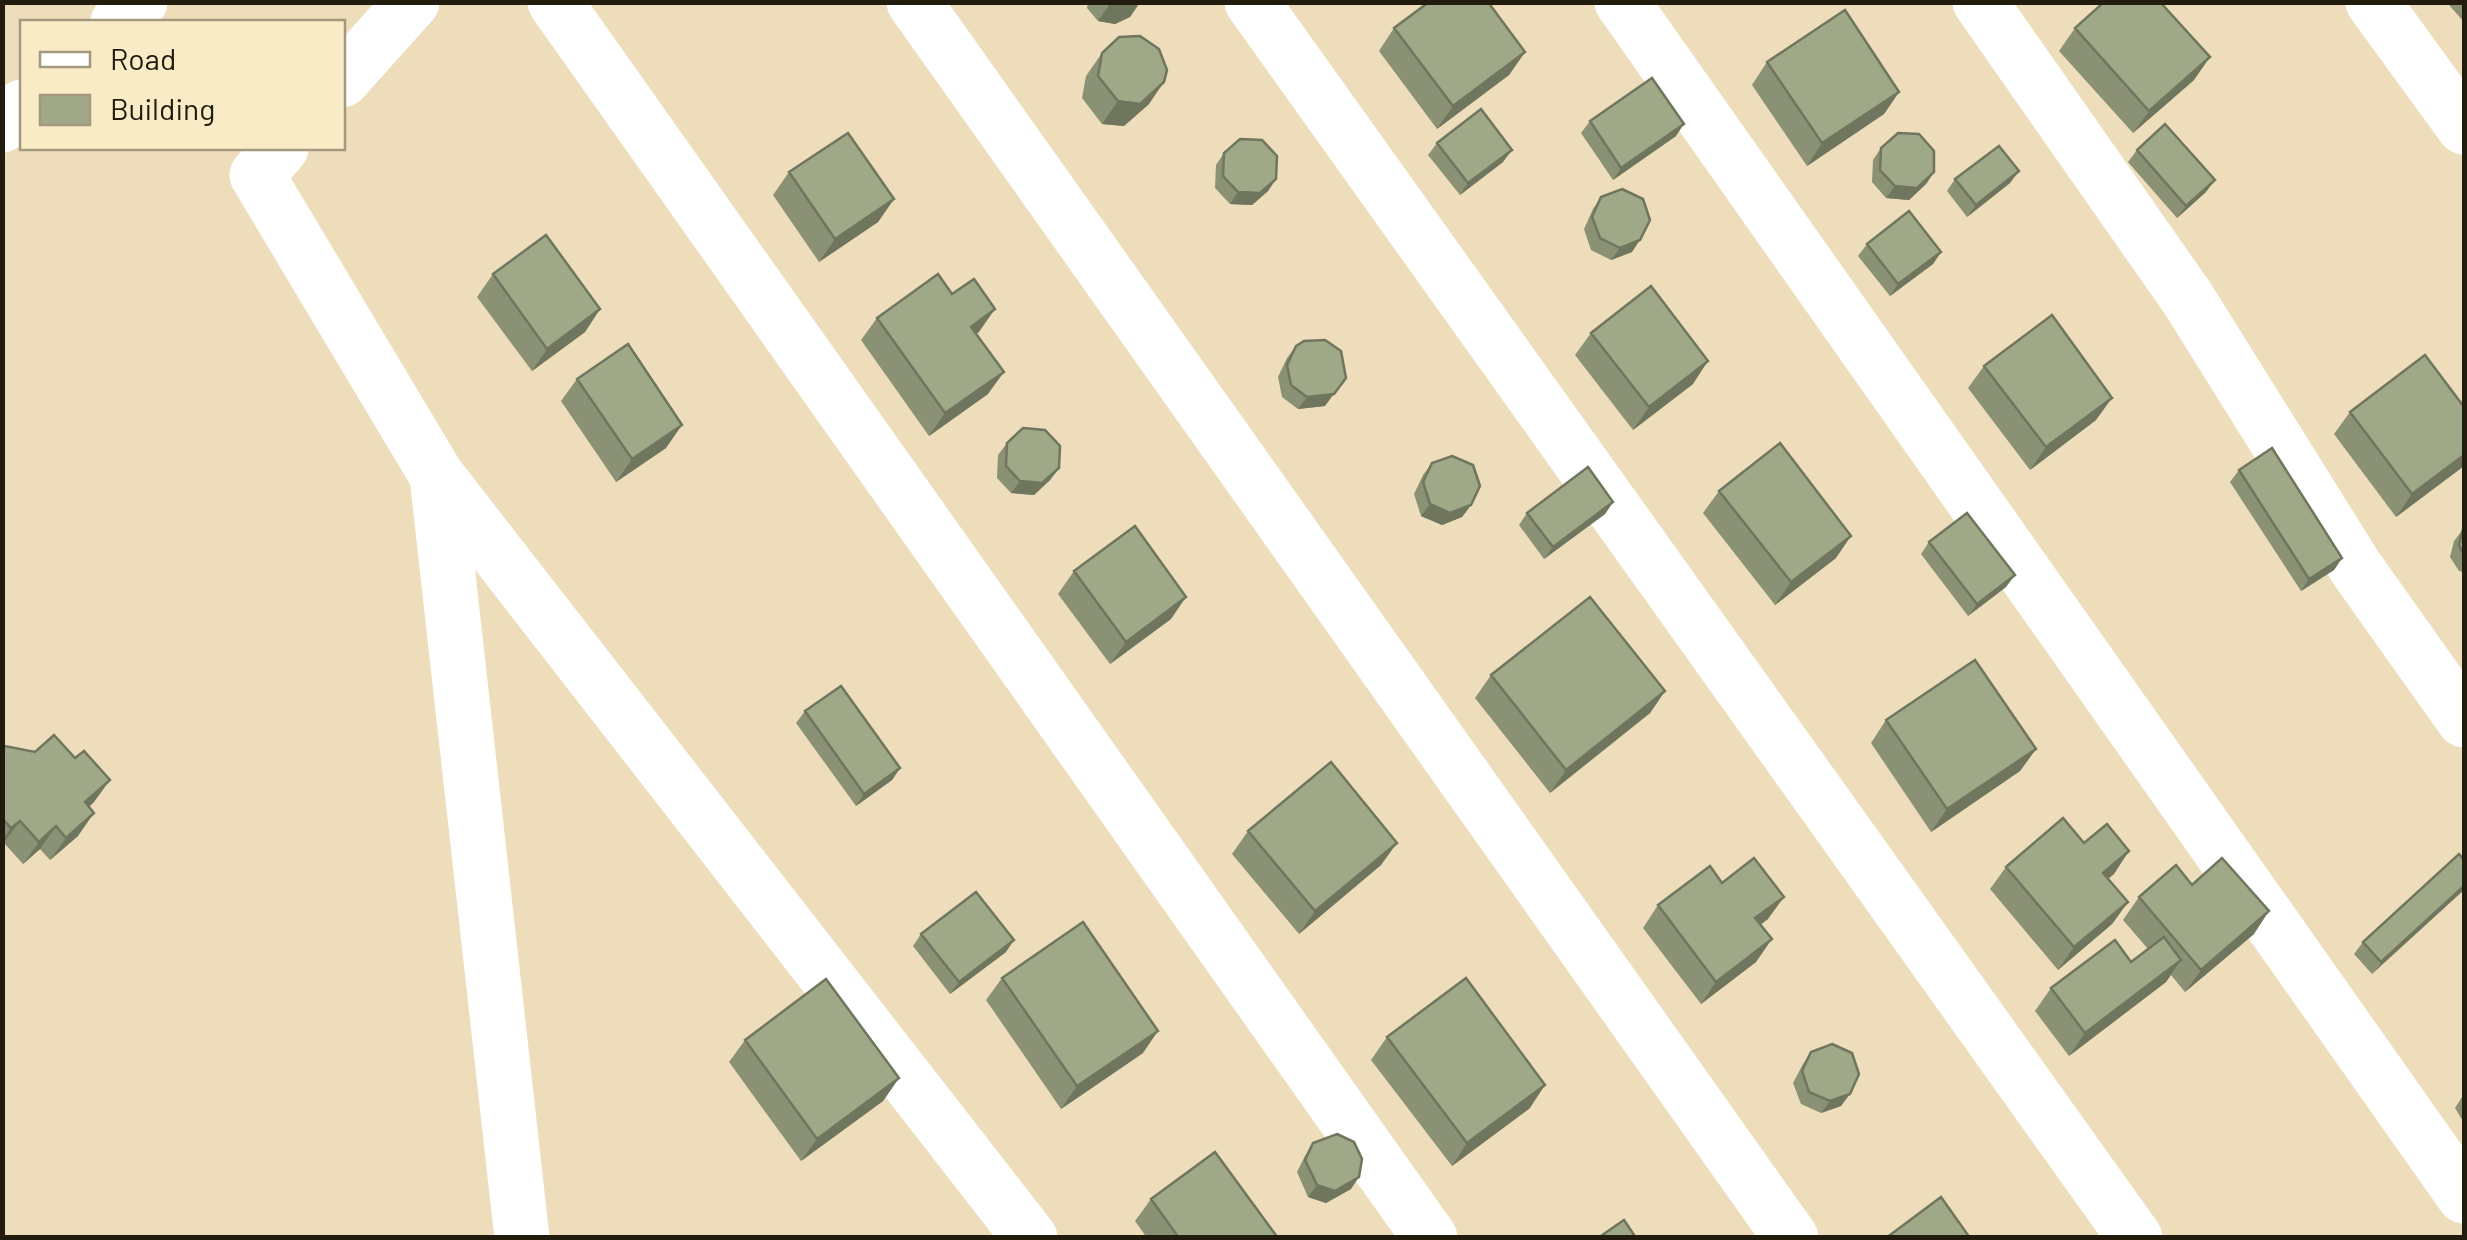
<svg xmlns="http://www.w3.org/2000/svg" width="2467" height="1240" viewBox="0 0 2467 1240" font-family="Barlow,sans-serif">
<rect width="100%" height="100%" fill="#edddba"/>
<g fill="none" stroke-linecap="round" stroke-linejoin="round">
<path stroke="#fff" stroke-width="55" d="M555,2L1430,1238
M914,2L1791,1238
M1252,2L2135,1238
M1622,2L2464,1196
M1980,2L2188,299L2356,568L2464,720
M2373,2L2464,127
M342,80L412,2
M281,148L257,175L437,476L522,1238
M437,476L1030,1238"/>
<path stroke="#fff" stroke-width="55" d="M118,22L140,2
M2,125L22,107"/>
</g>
<path fill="#8a9174" d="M1088,2H1140L1130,17L1115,24L1098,21L1087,8Z
M2451,2H2464V22L2449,5Z
M1394,28L1525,52L1509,75L1437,129L1379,51Z
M2075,28L2194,80L2133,133L2059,51Z
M1102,53L1149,104L1124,126L1102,124L1082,98L1086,76Z
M1767,62L1899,92L1884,114L1807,166L1752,85Z
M1590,121L1676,136L1613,180L1581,133Z
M1437,143L1503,162L1460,195L1428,155Z
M1881,148L1934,172L1926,184L1909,200L1886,198L1872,182L1873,160Z
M2137,150L2206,192L2177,218L2128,162Z
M1224,153L1276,179L1268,191L1252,205L1230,204L1215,188L1216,165Z
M789,172L894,199L878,222L819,262L773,195Z
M1955,179L2010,183L1967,217L1947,191Z
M1601,197L1632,252L1611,260L1591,250L1584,229L1593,209Z
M1867,244L1941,252L1933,264L1890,296L1858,256Z
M493,274L600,309L585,332L532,371L477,297Z
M877,318L979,332L976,334L988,394L929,436L861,340Z
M1591,333L1693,384L1633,430L1575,355Z
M1296,346L1325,406L1298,409L1282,397L1278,377L1287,358Z
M1984,366L2096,420L2030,470L1968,388Z
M577,379L666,448L616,482L561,401Z
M2464,407V466L2396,517L2334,434L2350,412Z
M1007,443L1059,468L1050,480L1034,495L1011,493L997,478L998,455Z
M1432,463L1471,505L1462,517L1442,525L1421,516L1414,494L1423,475Z
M2239,470L2342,558L2334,570L2301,591L2230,482Z
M1719,491L1836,558L1775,605L1703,513Z
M1613,502L1605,514L1544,559L1519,525L1527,513Z
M2464,528V572L2459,571L2450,557L2454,541Z
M1929,542L2006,587L1968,616L1921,554Z
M1074,571L1171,619L1110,664L1058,594Z
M1491,675L1665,691L1650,713L1550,793L1475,698Z
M805,711L900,768L892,780L856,806L796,723Z
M1886,720L2036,749L2020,771L1931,832L1871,743Z
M2,749L94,802L89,807L78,836L50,860L40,849L23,864L4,843L2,845Z
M1248,831L1381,865L1299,934L1232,854Z
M2084,843L2114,874L2108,878L2128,902L2112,924L2058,970L1990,889L2006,867Z
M2459,854L2372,974L2354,954L2363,942Z
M1722,883L1768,919L1760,925L1756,962L1701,1004L1643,928L1658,905Z
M2192,885L2254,934L2185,992L2171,975L2166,982L2069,1056L2035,1011L2051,988L2131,962L2148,949L2123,920L2139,897Z
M921,934L1006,952L950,994L913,946Z
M1002,978L1143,1053L1061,1109L986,1000Z
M1387,1037L1530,1108L1452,1166L1371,1060Z
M745,1040L899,1078L883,1101L801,1161L729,1062Z
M1811,1052L1841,1106L1821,1113L1801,1104L1793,1083L1803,1064Z
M2464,1094V1123L2455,1108Z
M1313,1143L1351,1189L1326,1203L1308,1197L1297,1172L1305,1156Z
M1151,1199L1278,1238H1147L1135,1221Z"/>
<path fill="#70765e" d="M1111,2H1140L1130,17L1115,24L1098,21Z
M1525,52L1509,75L1437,129L1453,106Z
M2210,57L2194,80L2133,133L2149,111Z
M1164,82L1149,104L1124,126L1102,124L1118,101Z
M1899,92L1884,114L1807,166L1822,143Z
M1684,124L1676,136L1613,180L1621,168Z
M1512,150L1503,162L1460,195L1468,183Z
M2019,171L2010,183L1967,217L1976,205Z
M1934,172L1926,184L1909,200L1886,198L1895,186Z
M1276,179L1268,191L1252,205L1230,204L1238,192Z
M2215,180L2206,192L2177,218L2186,206Z
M894,199L878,222L819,262L835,239Z
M1640,240L1632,252L1611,260L1620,248Z
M1941,252L1933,264L1890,296L1898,284Z
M600,309L585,332L532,371L547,349Z
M995,309L979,332L955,349L971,327Z
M1708,361L1693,384L1633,430L1649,407Z
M1004,372L988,394L929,436L945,413Z
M1337,390L1325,406L1298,409L1307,397Z
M2112,398L2096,420L2030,470L2046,447Z
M682,425L666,448L616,482L632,459Z
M2464,455V466L2396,517L2412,494Z
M1059,468L1050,480L1034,495L1011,493L1020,481Z
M1613,502L1605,514L1544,559L1553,547Z
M1430,504L1471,505L1462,517L1442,525L1421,516Z
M1851,536L1836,558L1775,605L1791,582Z
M2342,558L2334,570L2301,591L2309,579Z
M2015,575L2006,587L1968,616L1977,604Z
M1186,597L1171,619L1110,664L1126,642Z
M1665,691L1650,713L1550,793L1566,770Z
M2036,749L2020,771L1931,832L1947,809Z
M900,768L892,780L856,806L864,794Z
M110,780L94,802L69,825L85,802Z
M94,813L78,836L50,860L66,838Z
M20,821L2,845V841L11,828Z
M56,826L40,849L23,864L39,842Z
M1397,843L1381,865L1299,934L1315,911Z
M2129,851L2114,874L2088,896L2103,873Z
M2464,886V890L2372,974L2381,962Z
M1784,897L1768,919L1740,940L1755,918Z
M2128,902L2112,924L2058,970L2074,947Z
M2269,911L2254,934L2185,992L2201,970Z
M1772,939L1756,962L1701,1004L1716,982Z
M1014,940L1006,952L950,994L959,982Z
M2181,960L2166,982L2069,1056L2085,1033Z
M1158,1031L1143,1053L1061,1109L1077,1086Z
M899,1078L883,1101L801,1161L817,1139Z
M1545,1085L1530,1108L1452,1166L1467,1143Z
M1850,1094L1841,1106L1821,1113L1830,1101Z
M1359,1177L1351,1189L1326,1203L1308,1197L1317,1185Z"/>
<path fill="#a0a987" stroke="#70765e" stroke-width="2.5" d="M1429,2H1488L1525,52L1453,106L1394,28Z
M2104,2H2160L2210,57L2149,111L2075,28Z
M1845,10L1899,92L1822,143L1767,62Z
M1140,36L1159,49L1167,70L1164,82L1140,104L1118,101L1098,76L1102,53L1119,37Z
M1652,78L1684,124L1621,168L1590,121Z
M1481,109L1512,150L1468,183L1437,143Z
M2165,124L2215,180L2186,206L2137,150Z
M848,133L894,199L835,239L789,172Z
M1898,133L1919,134L1934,151V172L1917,188L1895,186L1880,170L1881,148Z
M1240,139L1262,140L1277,156L1276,179L1260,193L1238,192L1223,176L1224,153Z
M1999,146L2019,171L1976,205L1955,179Z
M1622,189L1643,199L1650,220L1640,240L1620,248L1600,238L1592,217L1601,197Z
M1909,211L1941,252L1898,284L1867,244Z
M546,235L600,309L547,349L493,274Z
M938,274L952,294L974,279L995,309L971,327L1004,372L945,413L877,318Z
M1651,286L1708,361L1649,407L1591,333Z
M2052,315L2112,398L2046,447L1984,366Z
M1325,340L1341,351L1346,378L1334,394L1307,397L1291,385L1287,365L1296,346L1304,341Z
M628,344L682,425L632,459L577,379Z
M2425,355L2464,407V455L2412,494L2350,412Z
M1023,428L1045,430L1060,446L1059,468L1042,483L1020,481L1006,466L1007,443Z
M1780,443L1851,536L1791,582L1719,491Z
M2272,448L2342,558L2309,579L2239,470Z
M1452,456L1473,465L1480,486L1471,505L1450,513L1430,504L1423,482L1432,463Z
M1588,467L1613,502L1553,547L1527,513Z
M1967,513L2015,575L1977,604L1929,542Z
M1135,526L1186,597L1126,642L1074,571Z
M2464,528V555L2459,545L2463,529Z
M1590,597L1665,691L1566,770L1491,675Z
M1975,660L2036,749L1947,809L1886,720Z
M841,686L900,768L864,794L805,711Z
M54,735L75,758L84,751L110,780L85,802L94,813L66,838L56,826L39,842L20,821L11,828L2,818V749L5,746L35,752Z
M1331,762L1397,843L1315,911L1248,831Z
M2063,818L2084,843L2107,824L2129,851L2103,873L2128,902L2074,947L2006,867Z
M2459,854L2464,860V886L2381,962L2363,942Z
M1754,858L1784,897L1755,918L1772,939L1716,982L1658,905L1710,866L1722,883Z
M2222,858L2269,911L2201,970L2139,897L2176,865L2192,885Z
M976,892L1014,940L959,982L921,934Z
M1083,922L1158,1031L1077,1086L1002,978Z
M2164,937L2181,960L2085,1033L2051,988L2115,940L2131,962Z
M1466,978L1545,1085L1467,1143L1387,1037Z
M826,979L899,1078L817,1139L745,1040Z
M1832,1044L1852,1053L1859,1074L1850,1094L1830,1101L1809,1092L1802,1071L1811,1052Z
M1337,1134L1354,1142L1362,1159L1359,1177L1335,1191L1317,1185L1305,1160L1313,1143Z
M1215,1152L1278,1238H1179L1151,1199Z
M1941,1197L1970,1238H1886Z
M1624,1220L1636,1238H1598Z"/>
<rect width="2467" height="1240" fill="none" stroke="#221c0f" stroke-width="10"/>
<rect x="20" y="20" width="325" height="130" fill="#faebc7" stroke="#a4987d" stroke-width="2.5"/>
<rect x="40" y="52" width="50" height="15" fill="#ffffff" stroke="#a4987d" stroke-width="2.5"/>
<text x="110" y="70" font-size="30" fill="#221c0f">Road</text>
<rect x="40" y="95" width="50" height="30" fill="#a0a987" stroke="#a4987d" stroke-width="2.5"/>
<text x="110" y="120" font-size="30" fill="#221c0f">Building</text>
</svg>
